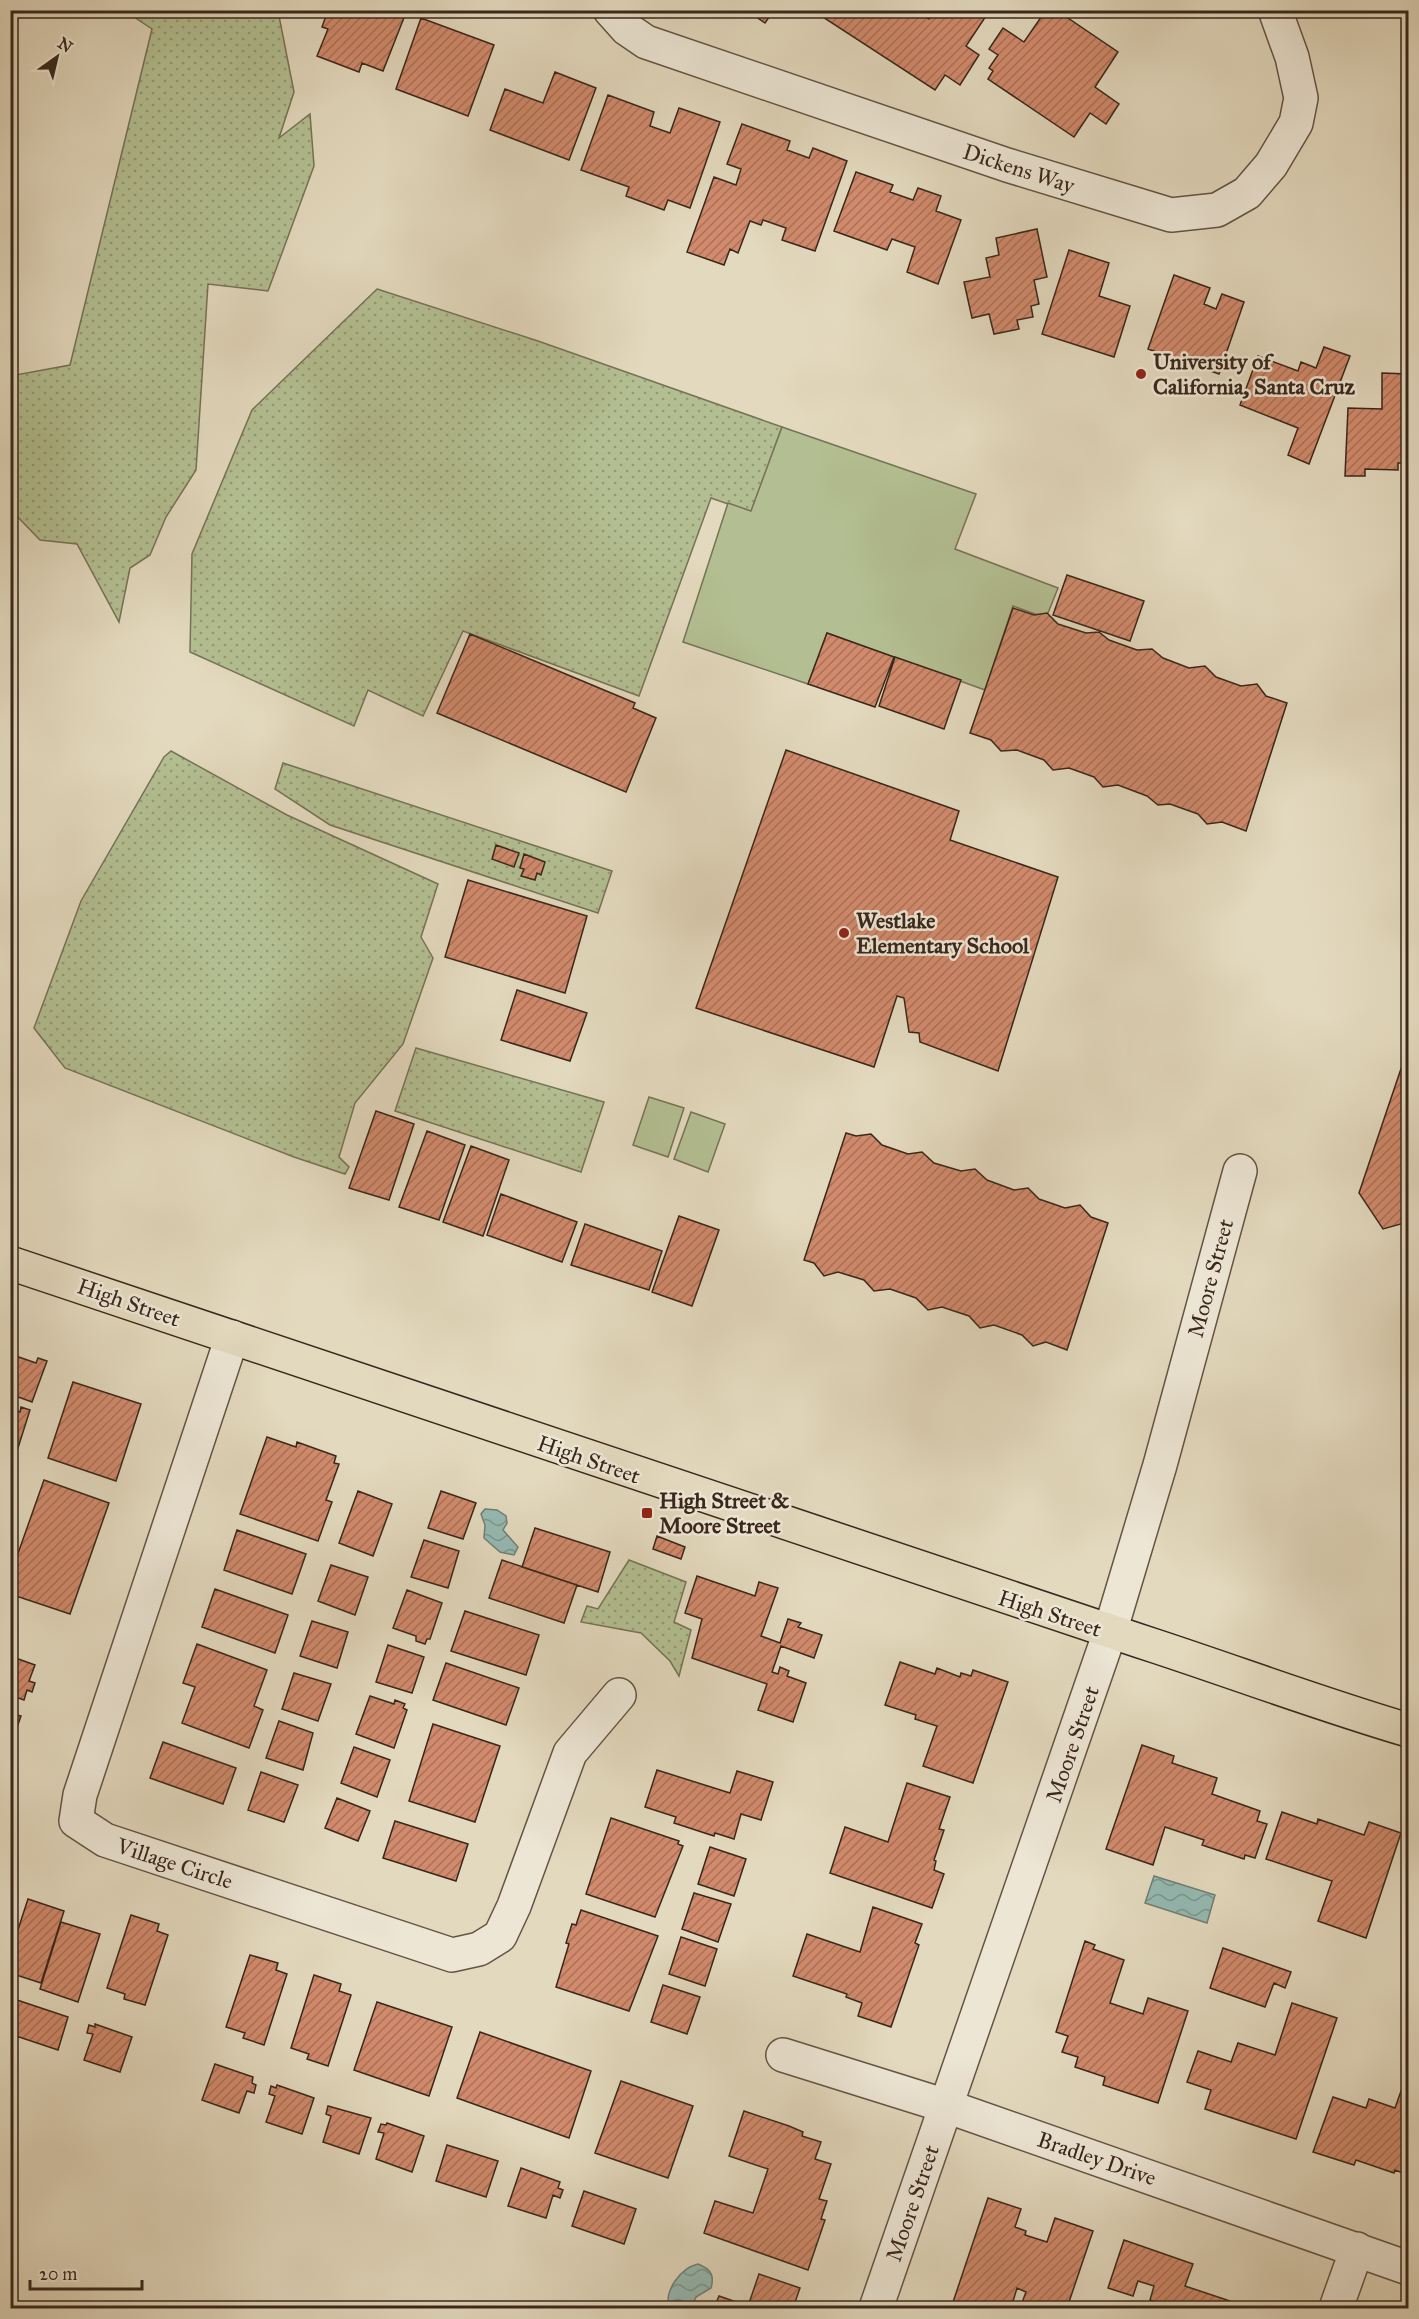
<svg xmlns="http://www.w3.org/2000/svg" width="1419" height="2319" viewBox="0 0 1419 2319" font-family="'IM FELL Great Primer',serif">
<defs>
<pattern id="green-dots" width="8" height="8" patternUnits="userSpaceOnUse" patternTransform="scale(1.5)"><rect width="8" height="8" fill="#b3bf92"/><path d="M2 2h.1M6 6h.1" fill="none" stroke="#939b76" stroke-width="1.8" stroke-linecap="round"/></pattern>
<pattern id="water-waves" width="16" height="10" patternUnits="userSpaceOnUse" patternTransform="scale(1.5)"><rect width="16" height="10" fill="#95bab3"/><path d="M0 5q4-4 8 0t8 0" fill="none" stroke="#7b9791"/></pattern>
<pattern id="building-hatch" width="6" height="6" patternUnits="userSpaceOnUse" patternTransform="scale(1.5)"><rect width="6" height="6" fill="#d18a6c"/><path d="M-1 1l2-2M0 6l6-6M5 7l2-2" fill="none" stroke="#ab7158"/></pattern>
</defs>
<rect width="100%" height="100%" fill="#e3d9be"/>
<filter id="stains"><feTurbulence type="fractalNoise" baseFrequency=".00333" numOctaves="4"/><feColorMatrix values="0 0 0 0 .2 0 0 0 0 .09 0 0 0 0 .02 0 0 0 .5 -.17"/></filter>
<radialGradient id="worn" r=".72"><stop offset=".6" stop-color="#630" stop-opacity="0"/><stop offset="1" stop-color="#630" stop-opacity=".3"/></radialGradient>
<path fill="url(#green-dots)" stroke="#767356" stroke-width="1.5" d="M125,11H278L294,92L279,138L310,114L314,166L268,291L208,284L196,470L166,517L150,555L130,568L119,622L77,544L40,540L11,510L10,376L70,365L152,29Z
M377,289L538,341L782,427L751,512L711,498L639,696L463,631L423,716L368,690L354,726L190,652L192,554L252,410Z
M171,751L287,815L438,884L421,937L433,958L403,1044L355,1103L339,1157L349,1167L345,1174L294,1157L65,1068L34,1028L81,901L164,757Z
M283,763L612,871L598,913L330,825L275,789Z
M416,1048L604,1102L581,1172L395,1111Z
M629,1560L686,1582L674,1622L691,1630L679,1676L670,1661L641,1633L581,1622L587,1606L598,1609Z"/>
<path fill="#b3bf92" stroke="#767356" stroke-width="1.5" d="M782,427L976,494L955,549L1058,588L1046,618L1013,606L985,690L827,633L808,684L683,642L728,503L751,511Z
M649,1097L684,1108L668,1157L633,1145Z
M691,1112L725,1124L708,1172L674,1159Z"/>
<path fill="url(#water-waves)" stroke="#707f76" stroke-width="1.5" d="M485,1509L497,1510L506,1516L507,1523L503,1530L518,1547L514,1555L500,1552L484,1538L485,1525L481,1514Z
M1154,1876L1215,1895L1207,1923L1145,1903Z
M698,2264C710,2269 715,2274 711,2288L696,2297L691,2308H669C664,2290 681,2268 698,2264Z"/>
<path fill="url(#building-hatch)" stroke="#39271b" stroke-width="1.5" d="M328,10H407L383,71L362,63L359,72L317,56L328,29L322,27Z
M746,10H774L765,23Z
M812,10H915L929,19L935,10H977L986,16L966,46L979,55L960,85L945,75L935,90Z
M1046,10H1056L1118,52L1095,87L1119,104L1106,124L1090,113L1074,137L988,79L993,71L989,68L998,55L989,49L1003,28L1024,42Z
M421,18L494,45L468,116L396,89Z
M555,72L596,88L569,160L490,130L505,89L543,103Z
M608,95L654,112L650,126L670,133L679,108L720,122L690,208L668,200L664,210L626,196L629,187L581,170Z
M742,124L790,141L787,150L809,158L813,148L847,161L815,251L782,240L786,228L763,220L761,225L750,221L738,253L730,249L724,265L687,252L714,177L736,185L741,169L727,164Z
M856,172L893,185L890,192L913,200L918,188L941,196L936,211L961,220L938,284L907,272L915,247L892,239L887,250L834,231Z
M1037,229L1047,277L1034,280L1039,304L1031,306L1033,317L1017,320L1019,329L994,334L989,314L972,318L964,282L990,277L986,258L999,255L996,238Z
M1069,250L1109,263L1099,296L1130,306L1114,357L1042,334Z
M1174,275L1210,288L1204,304L1216,309L1222,294L1244,302L1219,374L1148,349Z
M1324,347L1350,356L1309,464L1288,455L1298,428L1240,405L1258,356L1298,371L1301,362L1316,368Z
M1382,373L1408,374V463H1398V470L1365,469V476H1345L1348,408L1382,409Z
M1067,575L1144,601L1130,641L1053,615Z
M1013,608L1034,615L1047,613L1058,624L1086,633L1099,632L1109,640L1137,650L1152,649L1163,658L1189,668L1205,666L1216,677L1241,686L1257,684L1266,696L1287,703L1246,831L1222,822L1207,824L1198,814L1170,804L1158,805L1147,796L1118,785L1103,787L1094,777L1069,768L1053,770L1044,760L1017,750L1001,751L991,740L970,733Z
M827,633L894,657L875,707L808,684Z
M470,634L635,703L633,708L656,718L626,792L437,713Z
M895,657L961,680L944,729L879,706Z
M786,750L959,811L950,840L1058,877L998,1071L920,1042L919,1033L909,1032L904,998L897,996L874,1067L696,1008Z
M496,845L519,853L514,867L492,859Z
M524,854L545,862L541,875L537,873L535,880L521,876L524,869L520,868Z
M468,880L587,916L565,993L445,957Z
M517,990L587,1013L570,1061L501,1040Z
M1408,1048V1222L1383,1229L1359,1193Z
M376,1111L414,1124L389,1200L349,1188Z
M427,1131L465,1145L439,1220L399,1207Z
M846,1133L856,1136L871,1134L882,1145L908,1154L922,1152L934,1163L961,1171L975,1169L987,1180L1014,1190L1028,1188L1039,1199L1065,1208L1080,1205L1091,1217L1108,1223L1067,1350L1046,1342L1033,1346L1022,1335L994,1325L980,1328L969,1316L942,1307L928,1310L916,1298L890,1289L874,1291L864,1280L838,1272L824,1276L814,1263L804,1260Z
M471,1146L509,1160L483,1236L443,1222Z
M501,1194L577,1222L562,1262L487,1235Z
M679,1216L719,1230L692,1306L652,1292Z
M585,1224L662,1251L649,1290L571,1265Z
M13,1355L36,1363L38,1358L47,1361L32,1402L10,1394Z
M73,1382L141,1404L116,1481L48,1458Z
M21,1407L30,1410L17,1451L10,1449V1409L20,1412Z
M267,1437L296,1447L297,1442L336,1456L334,1463L339,1464L326,1500L332,1502L318,1541L240,1514Z
M44,1480L109,1503L70,1614L10,1594V1576Z
M358,1491L392,1504L373,1556L339,1543Z
M441,1491L476,1503L463,1539L428,1528Z
M535,1528L610,1552L598,1592L522,1567Z
M237,1530L306,1554L292,1594L224,1570Z
M657,1536L685,1547L681,1559L653,1549Z
M424,1540L459,1551L448,1588L411,1577Z
M502,1560L577,1585L564,1623L489,1598Z
M331,1565L368,1577L355,1615L318,1601Z
M697,1576L755,1596L759,1582L778,1588L761,1636L780,1643L788,1619L801,1623L798,1627L822,1635L814,1658L781,1646L772,1672L778,1674L780,1667L789,1671L787,1676L806,1683L793,1722L758,1710L767,1684L692,1658L702,1619L685,1613Z
M215,1589L288,1615L275,1653L202,1627Z
M407,1590L442,1603L430,1639H427L425,1644L416,1641V1636L393,1628Z
M465,1611L539,1635L526,1675L451,1651Z
M312,1621L348,1632L337,1668L300,1656Z
M197,1644L267,1670L254,1706L263,1710L249,1748L182,1723L195,1687L183,1683Z
M388,1645L424,1657L412,1693L376,1682Z
M10,1656L35,1665L29,1681L35,1683L32,1692L27,1690L24,1700L10,1695Z
M900,1662L935,1674L937,1668L960,1677L961,1673L971,1676L973,1670L1008,1682L973,1783L923,1766L937,1726L915,1719L916,1715L885,1705Z
M446,1663L519,1688L506,1725L433,1700Z
M294,1673L331,1684L318,1721L282,1709Z
M370,1696L394,1704L395,1700L405,1704L403,1708L407,1710L394,1748L356,1734Z
M10,1713L21,1716L10,1747Z
M279,1721L313,1733L303,1770L266,1758Z
M433,1724L500,1746L475,1822L409,1801Z
M163,1742L236,1768L223,1804L150,1778Z
M1142,1745L1174,1756L1172,1763L1217,1778L1212,1794L1260,1811L1257,1821L1267,1824L1255,1858L1245,1855L1244,1859L1202,1845L1204,1840L1165,1827L1153,1865L1106,1849Z
M354,1747L390,1760L377,1797L341,1783Z
M657,1770L730,1793L737,1771L773,1782L761,1820L741,1814L734,1839L715,1833L714,1836L674,1823L676,1817L645,1807Z
M261,1772L298,1785L284,1822L248,1810Z
M907,1783L950,1797L939,1829L944,1830L934,1860L936,1861L934,1870L944,1874L932,1908L830,1873L845,1827L888,1842Z
M337,1798L370,1811L358,1841L325,1828Z
M1282,1812L1317,1824L1318,1819L1364,1835L1369,1822L1401,1833L1366,1938L1318,1921L1332,1881L1266,1859Z
M611,1818L679,1841L678,1844L683,1846L655,1917L586,1894Z
M395,1821L468,1844L456,1881L383,1858Z
M710,1847L746,1859L734,1896L698,1884Z
M694,1893L731,1904L718,1942L682,1929Z
M28,1899L64,1911L41,1983L10,1973V1954Z
M873,1907L922,1924L915,1943L919,1945L891,2027L858,2016L862,2003L846,1997L847,1994L793,1976L807,1934L860,1952Z
M581,1910L658,1936L629,2011L556,1987L569,1944L566,1943L572,1924L576,1925Z
M131,1915L159,1924L157,1931L168,1935L145,2005L124,1999L125,1994L107,1988Z
M61,1922L100,1934L78,2002L40,1989Z
M681,1937L717,1949L705,1986L669,1974Z
M1085,1941L1095,1945L1093,1949L1124,1960L1110,2003L1143,2014L1148,1998L1188,2011L1158,2103L1103,2085L1105,2077L1075,2067L1078,2057L1062,2052L1068,2036L1056,2032Z
M1223,1948L1291,1972L1285,1988L1274,1983L1265,2007L1210,1988Z
M250,1955L278,1963L276,1970L287,1974L264,2045L243,2038L245,2033L226,2027Z
M314,1975L341,1984L339,1991L351,1995L328,2066L307,2059L309,2054L291,2048Z
M663,1985L700,1997L687,2034L651,2022Z
M14,1999L68,2017L58,2050L10,2034V2009Z
M377,2002L452,2027L429,2096L354,2070Z
M1292,2003L1337,2018L1296,2139L1205,2109L1211,2090L1187,2082L1198,2051L1231,2062L1238,2043L1275,2055Z
M95,2024L132,2037L120,2072L84,2060L93,2034L87,2033L89,2025L95,2027Z
M480,2032L591,2071L569,2138L457,2098Z
M215,2064L253,2077L252,2083L256,2085L254,2093L247,2091L239,2113L202,2100Z
M1407,2074L1408,2175L1395,2170L1394,2173L1356,2160L1354,2165L1313,2152L1333,2097L1366,2108L1369,2099L1395,2108Z
M621,2081L693,2106L668,2178L595,2153Z
M277,2085L314,2098L302,2134L266,2122L275,2096L269,2094L271,2086L276,2088Z
M328,2106L371,2118L359,2154L323,2142L331,2116L326,2114Z
M744,2111L789,2126L803,2132L802,2136L821,2142L815,2159L831,2164L819,2199L827,2201L821,2219L825,2220L808,2270L704,2233L715,2201L753,2213L768,2169L729,2156Z
M387,2123L424,2136L412,2172L376,2159L384,2133L378,2132L381,2124L386,2125Z
M447,2145L498,2161L486,2197L436,2181Z
M521,2168L560,2182L558,2188L563,2190L560,2198L553,2195L546,2218L508,2206Z
M584,2191L636,2209L624,2244L572,2226Z
M988,2198L1021,2209L1015,2227L1026,2231L1025,2235L1047,2242L1055,2218L1093,2231L1067,2308H1020L1026,2292L1017,2288L1011,2308H951Z
M1124,2240L1193,2264L1185,2286L1230,2301L1228,2308H1173L1150,2300L1154,2286L1138,2281L1133,2296L1108,2288Z
M759,2274L800,2288L793,2308H714L719,2296L748,2306Z
M120,2302L167,2308H81Z"/>
<g fill="none" stroke-linecap="round" stroke-linejoin="round">
<g stroke="#645444" stroke-width="36">
<path id="minor" d="M610,10L627,29L646,42L1007,165L1171,215L1217,210L1247,193L1271,165L1296,123L1301,98L1292,57L1275,10
M232,1337L80,1795L76,1821L105,1840L452,1955L479,1949L500,1936L514,1906L570,1753L619,1695
M783,2055L946,2106L1408,2268
M876,2308L1110,1632L1160,1465L1240,1171
M1336,2308L1357,2249"/>
</g>
<g stroke="#39271b" stroke-width="36">
<path id="major" d="M10,1263C392,1391 773,1520 1155,1646C1240,1674 1323,1705 1408,1730"/>
</g>
<use href="#minor" stroke="#ede6d5" stroke-width="33"/>
<use href="#major" stroke="#e3d9be" stroke-width="33"/>
</g>
<g fill="#8f2418" stroke="#ede6d5" stroke-width="2">
<circle cx="1141" cy="374" r="6"/>
<circle cx="844" cy="933" r="6"/>
<rect x="641" y="1507" width="12" height="12" rx="3"/>
</g>
<g text-anchor="middle" stroke-width="5" stroke-linejoin="round" paint-order="stroke">
<g font-size="22" fill="#39271b" stroke="#ede6d5">
<text transform="translate(1019 168) rotate(18)" y="8">Dickens Way</text>
<text transform="translate(1210 1278) rotate(-75)" y="8">Moore Street</text>
<text transform="translate(129 1302) rotate(19)" y="8">High Street</text>
<text transform="translate(589 1459) rotate(19)" y="8">High Street</text>
<text transform="translate(1050 1613) rotate(18)" y="8">High Street</text>
<text transform="translate(1072 1744) rotate(-71)" y="8">Moore Street</text>
<text transform="translate(175 1863) rotate(18)" y="8">Village Circle</text>
<text transform="translate(1097 2158) rotate(19)" y="8">Bradley Drive</text>
<text transform="translate(912 2203) rotate(-71)" y="8">Moore Street</text>
</g>
<g font-size="22" font-weight="bold" fill="#39271b" stroke="#ede6d5" text-anchor="start">
<text x="1153" y="369">University of<tspan x="1153" dy="25">California, Santa Cruz</tspan></text>
<text x="856" y="928">Westlake<tspan x="856" dy="25">Elementary School</tspan></text>
<text x="659" y="1508">High Street &amp;<tspan x="659" dy="25">Moore Street</tspan></text>
</g>
</g>
<rect width="1419" height="2319" fill="none" stroke="#e3d9be" stroke-width="36"/>
<rect x="12" y="12" width="1395" height="2295" fill="none" stroke="#39271b" stroke-width="3"/>
<rect x="18" y="18" width="1383" height="2283" fill="none" stroke="#39271b" stroke-width="1.5"/>
<g transform="translate(57 57) rotate(34)" stroke="#ede6d5" stroke-width="4.5" paint-order="stroke">
<path d="M0-4.5L10 22L0 15L-10 22Z" fill="#39271b"/>
<text y="-9" font-size="16" font-weight="bold" text-anchor="middle" fill="#39271b">N</text>
</g>
<path d="M30 2280v9h112v-9" fill="none" stroke="#39271b" stroke-width="3"/>
<text x="39" y="2280" font-size="18" fill="#39271b" stroke="#ede6d5" stroke-width="4.5" paint-order="stroke">20 m</text>
<rect width="100%" height="100%" filter="url(#stains)"/>
<rect width="100%" height="100%" fill="url(#worn)"/>
</svg>
